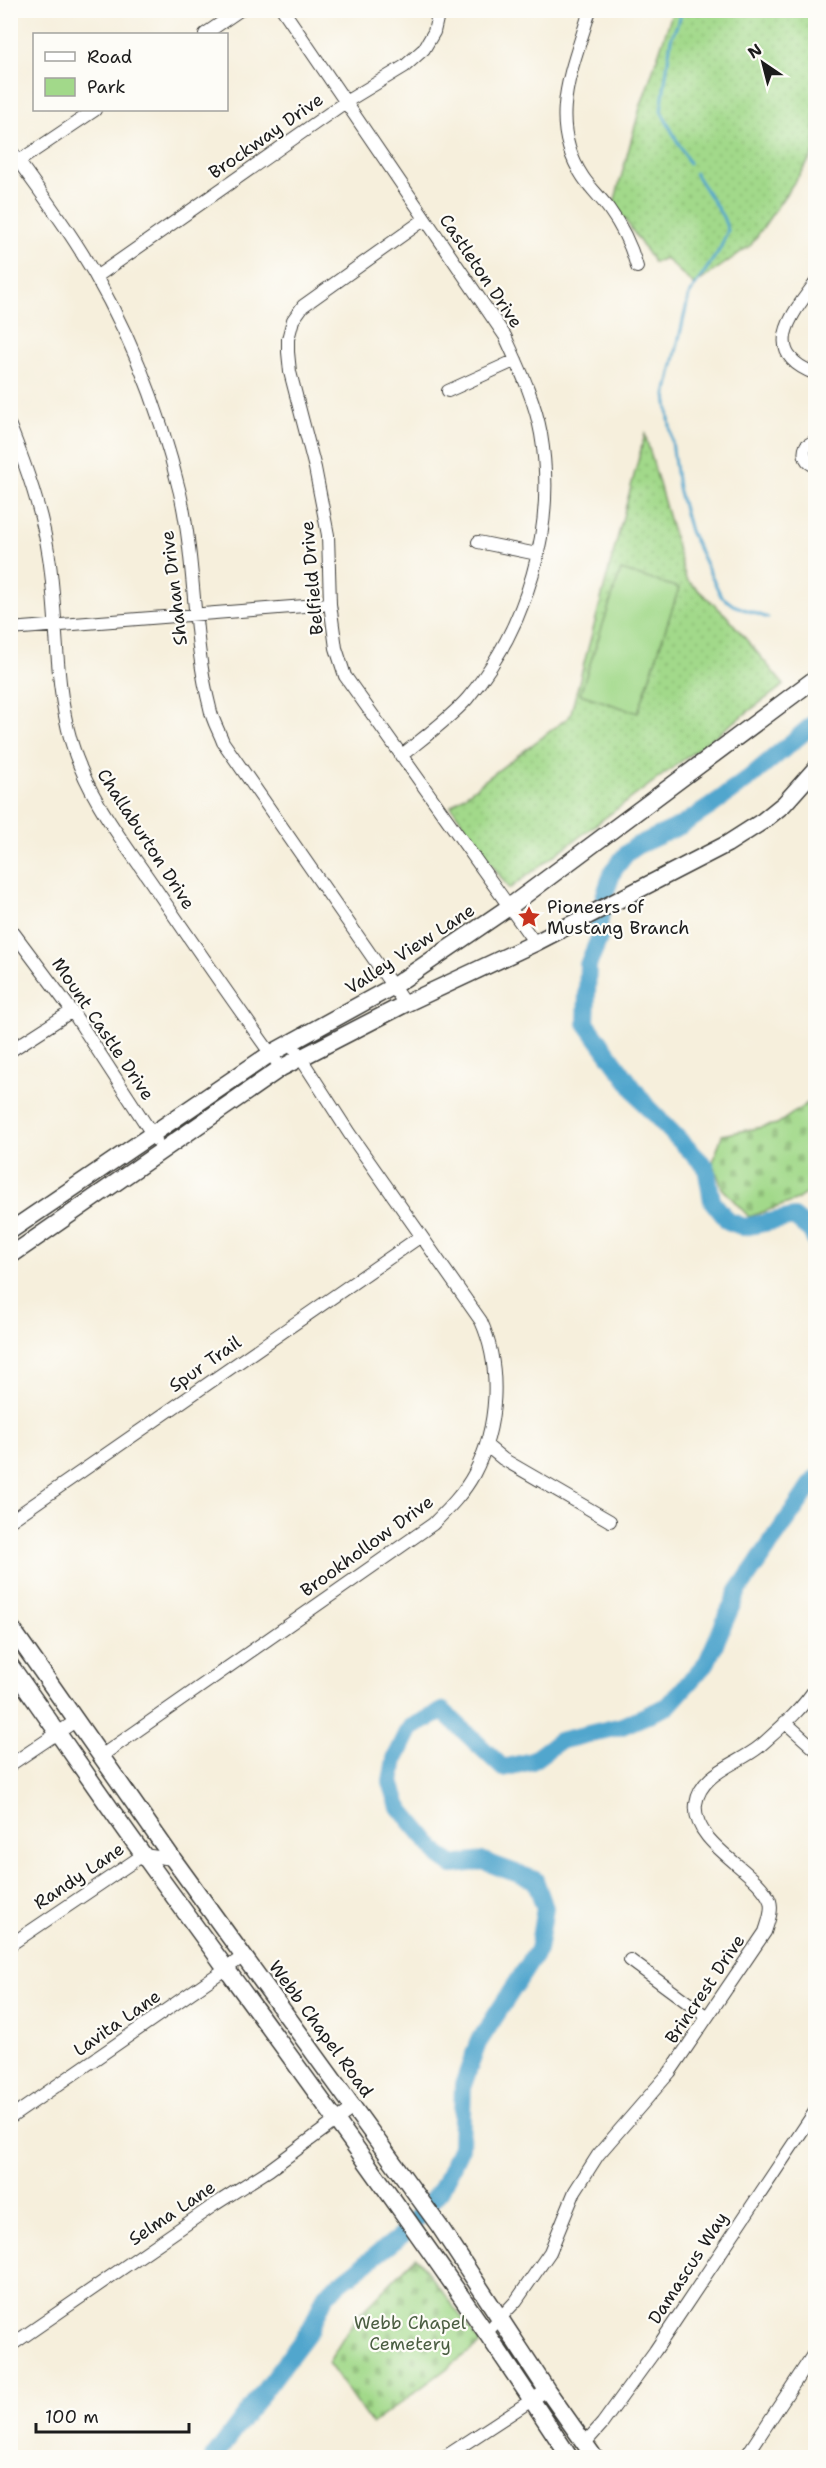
<svg xmlns="http://www.w3.org/2000/svg" width="826" height="2468" viewBox="0 0 826 2468" font-family="'Shantell Sans',sans-serif">
<defs>
<pattern id="green-dots" width="8" height="8" patternUnits="userSpaceOnUse" patternTransform="scale(1.5)"><rect width="8" height="8" fill="#a2d98a"/><path d="M2 2h.1M6 6h.1" fill="none" stroke="#8bba76" stroke-width="1.8" stroke-linecap="round"/></pattern>
<pattern id="cemetery-stones" width="16" height="16" patternUnits="userSpaceOnUse" patternTransform="scale(1.5)"><rect width="16" height="16" fill="#a2d98a"/><path d="M2 7V4a2 2 0 0 1 4 0v3zM10 15v-3a2 2 0 0 1 4 0v3z" fill="#8bba76"/></pattern>
</defs>
<rect width="100%" height="100%" fill="#fdfcf7"/>
<filter id="ink" filterUnits="userSpaceOnUse"><feTurbulence type="fractalNoise" baseFrequency=".0167" numOctaves="2"/><feDisplacementMap in="SourceGraphic" scale="12" xChannelSelector="R" yChannelSelector="G"/><feConvolveMatrix kernelMatrix="1 2 1 2 8 2 1 2 1" color-interpolation-filters="sRGB"/></filter>
<filter id="wash" filterUnits="userSpaceOnUse"><feTurbulence type="fractalNoise" baseFrequency=".008" numOctaves="4" result="noise"/><feDisplacementMap in="SourceGraphic" scale="24" xChannelSelector="R" yChannelSelector="G"/><feGaussianBlur stdDeviation="1.35" result="paint"/><feColorMatrix in="noise" values="0 0 0 0 0 0 0 0 0 0 0 0 0 0 0 0 0 1.4 0 .05"/><feComposite in="paint" operator="in"/></filter>
<g filter="url(#wash)">
<rect width="100%" height="100%" fill="#f6efdc"/>
<path fill="url(#green-dots)" stroke="#5f7a53" stroke-width="1.5" d="M673,11H815V152L751,245L694,285L665,258L654,263L614,203L640,108Z
M645,434L686,579L726,615L784,685L509,889L451,806L570,716Z"/>
<path fill="url(#cemetery-stones)" stroke="#5f7a53" stroke-width="1.5" d="M815,1098V1187L795,1201L749,1217L722,1188L713,1162L722,1135L777,1124Z
M416,2257L481,2343L372,2424L328,2363L355,2319Z"/>
<path fill="#a2d98a" stroke="#5f7a53" stroke-width="1.5" d="M621,570L679,588L638,713L580,694Z"/>
<g fill="none" stroke-linecap="round" stroke-linejoin="round">
<path stroke="#51a6cd" stroke-width="3" d="M681,10L680,18L671,39L661,111L689,163
M695,173L723,217L728,230L720,249L689,295L666,395L678,488L690,531L721,596L733,605L768,618"/>
<path stroke="#51a6cd" stroke-width="18" d="M816,722L748,779L711,806L682,825L636,846L626,854L613,871L604,897L599,924L600,936L588,965L586,1023L647,1107L706,1167L712,1201L728,1221L744,1227L794,1217L811,1231L816,1242
M213,2458L310,2330L326,2294L402,2235L441,2190L461,2147L463,2085L478,2043L538,1950L545,1908L535,1880L483,1861L453,1865L440,1856L399,1807L391,1782L395,1759L410,1728L443,1711L503,1768L532,1761L559,1741L622,1726L668,1706L707,1662L738,1591L816,1478"/>
</g>
</g>
<g filter="url(#ink)">
<g fill="none" stroke-linecap="round" stroke-linejoin="round">
<g stroke="#3d3c39" stroke-width="14">
<path id="street" d="M283,10L505,336C519,367 535,400 541,434C557,528 527,627 467,699C448,720 423,738 401,756
M590,10C573,68 546,121 583,177C591,189 601,198 609,209C622,227 631,245 637,267
M205,34L240,10
M10,149C32,181 55,211 75,242C124,318 159,405 180,493C196,564 192,638 210,708C212,720 219,731 223,742L405,1004
M19,161L95,110
M425,219L303,306L293,320L288,339V352L290,372L315,468L328,535L330,604L336,648L345,676L535,943
M96,277L344,103L405,66L424,49L434,32L439,10
M816,282C791,315 760,353 816,374
M448,391L516,360
M10,426C27,469 42,511 49,557C58,617 54,682 71,741C86,794 120,837 151,882C194,945 237,1007 281,1068
M816,440L806,446C802,455 806,463 816,466
M478,542L537,554
M10,629L330,604
M10,928L72,1011L156,1140
M10,1051L72,1011
M486,1445L503,1459L610,1521
M10,1521L421,1236
M785,1722L816,1750
M101,1756L433,1524C448,1509 464,1493 474,1474C498,1428 502,1368 481,1321L349,1133L291,1043
M10,1765L77,1720
M10,1945L143,1855L173,1859
M630,1960L707,2017
M10,2118L244,1956
M487,2332L516,2301L550,2252L575,2191L598,2155L670,2072L765,1932C768,1922 773,1911 770,1901C758,1870 691,1844 696,1804C700,1773 738,1764 759,1747C779,1729 802,1710 816,1687
M10,2346L214,2205L269,2170L353,2108
M585,2443L602,2424L655,2351L816,2110
M443,2458L547,2390
M745,2458L816,2350"/>
</g>
<g stroke="#3d3c39" stroke-width="19">
<path id="secondary" d="M10,1231L270,1054L392,987L509,907L816,678
M10,1256L281,1068L405,1004L535,943L727,844L763,821L784,804L816,768
M10,1626L173,1859L440,2227L547,2390L595,2458
M10,1665C56,1729 99,1794 145,1857C289,2056 436,2252 570,2458"/>
</g>
<use href="#street" stroke="#fff" stroke-width="12"/>
<use href="#secondary" stroke="#fff" stroke-width="16"/>
</g>
</g>
<defs>
<g id="sight-bare" transform="scale(1.8)"><path d="M0-6L1.8-2.2L6-1.7L2.9 1.2L3.7 5.4L0 3.3L-3.7 5.4L-2.9 1.2L-6-1.7L-1.8-2.2Z" fill="#c8321e" stroke="#fdfcf7" stroke-width="2.5" paint-order="stroke"/></g>
</defs>
<g fill-rule="evenodd">
<use href="#sight-bare" x="529" y="917"/>
</g>
<g text-anchor="middle" stroke-width="4.5" stroke-linejoin="round" paint-order="stroke">
<g font-size="18" fill="#1c1c1c" stroke="#fdfcf7">
<text transform="translate(266 136) rotate(-35)" y="6">Brockway Drive</text>
<text transform="translate(481 271) rotate(56)" y="6">Castleton Drive</text>
<text transform="translate(312 578) rotate(-95)" y="6">Belfield Drive</text>
<text transform="translate(174 588) rotate(-97)" y="6">Shahan Drive</text>
<text transform="translate(146 839) rotate(57)" y="6">Challaburton Drive</text>
<text transform="translate(410 949) rotate(-33)" y="6">Valley View Lane</text>
<text transform="translate(103 1029) rotate(56)" y="6">Mount Castle Drive</text>
<text transform="translate(205 1364) rotate(-35)" y="6">Spur Trail</text>
<text transform="translate(367 1546) rotate(-36)" y="6">Brookhollow Drive</text>
<text transform="translate(79 1876) rotate(-34)" y="6">Randy Lane</text>
<text transform="translate(705 1989) rotate(-56)" y="6">Brincrest Drive</text>
<text transform="translate(117 2023) rotate(-35)" y="6">Lavita Lane</text>
<text transform="translate(321 2029) rotate(54)" y="6">Webb Chapel Road</text>
<text transform="translate(172 2213) rotate(-34)" y="6">Selma Lane</text>
<text transform="translate(688 2268) rotate(-57)" y="6">Damascus Way</text>
</g>
<g font-size="18" fill="#1c1c1c" stroke="#fdfcf7" text-anchor="start">
<text x="547" y="913">Pioneers of<tspan x="547" dy="21">Mustang Branch</tspan></text>
</g>
<g font-size="18" fill="#4b5e42" stroke="#fdfcf7">
<text x="410" y="2329">Webb Chapel<tspan x="410" dy="21">Cemetery</tspan></text>
</g>
</g>
<rect width="826" height="2468" fill="none" stroke="#fdfcf7" stroke-width="36"/>
<rect x="33" y="33" width="195" height="78" fill="#fdfcf7" stroke="#a3a29f" stroke-width="1.5"/>
<rect x="45" y="52" width="30" height="9" fill="#ffffff" stroke="#a3a29f" stroke-width="1.5"/>
<text x="87" y="63" font-size="18" fill="#1c1c1c">Road</text>
<rect x="45" y="78" width="30" height="18" fill="#a2d98a" stroke="#a3a29f" stroke-width="1.5"/>
<text x="87" y="93" font-size="18" fill="#1c1c1c">Park</text>
<g transform="translate(763 63) rotate(325)" stroke="#fdfcf7" stroke-width="4.5" paint-order="stroke">
<path d="M0-4.5L10 22L0 15L-10 22Z" fill="#1c1c1c"/>
<text y="-9" font-size="16" font-weight="bold" text-anchor="middle" fill="#1c1c1c">N</text>
</g>
<path d="M36 2423v9h153v-9" fill="none" stroke="#1c1c1c" stroke-width="3"/>
<text x="45" y="2423" font-size="18" fill="#1c1c1c" stroke="#fdfcf7" stroke-width="4.5" paint-order="stroke">100 m</text>
</svg>
